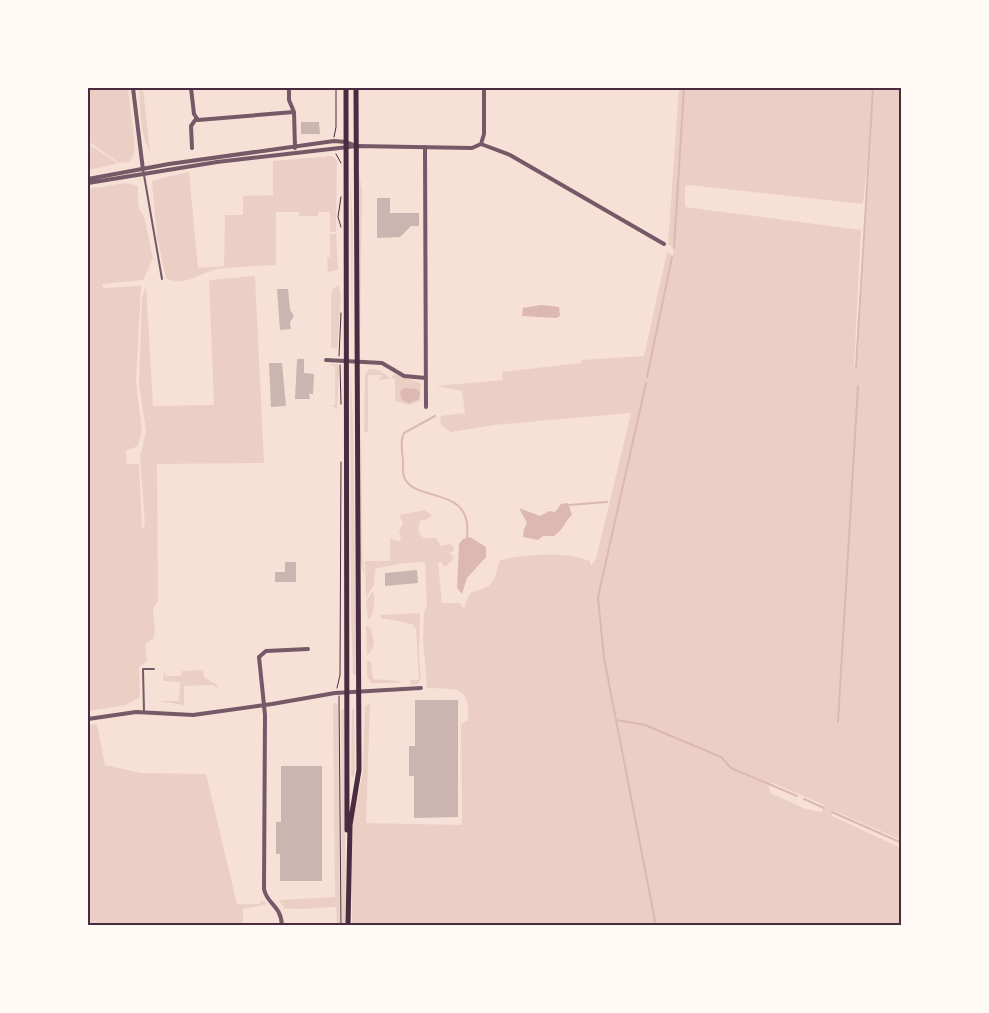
<svg xmlns="http://www.w3.org/2000/svg" width="989" height="1013" viewBox="0 0 989 1013" font-family="'PT Serif',serif">
<rect width="100%" height="100%" fill="#f7e1d7"/>
<path fill="#ebcfc5" fill-rule="evenodd" d="M88,88H128L135,148L133,156L129,162L119,163L88,141Z
M139,88H143L150,152L154,156L164,159C138,157 141,108 139,88Z
M679,88H901V840L835,811L832,813V816L901,848V925H352V823L363,772L365,707L370,703L366,823L462,825L461,724L468,720C470,684 457,690 427,688L423,639L424,613L427,606L425,562L403,563L375,569L374,585L366,598L365,561H390V538L399,542L401,538L399,532L403,523L399,515L425,510L432,515L426,520H421C417,527 417,533 424,538H436L441,546L450,544L454,548L453,552H449L453,556V560L445,567L441,562L438,563L442,603H460L464,609C471,584 472,596 488,586C497,580 496,569 500,560C525,554 566,551 590,561L591,566L596,559L631,413L494,425L451,432L441,425L440,416L465,413L462,391L436,386L503,380L502,372L581,363V360L644,356L667,252L673,255L674,248L668,244ZM872,119L857,369L854,367L861,230L685,207V186L688,185L863,204ZM773,783L824,805V808L821,812L806,809L770,793L768,784Z
M88,144L116,162V164L88,170Z
M332,156L337,160L336,232H330V212H318V216H299V212H276V265C257,266 237,267 218,269C200,272 185,288 166,278L157,237L152,182L154,180L189,172L198,268L224,266L225,215H243V196L273,195V161Z
M350,167L353,229L352,346Z
M359,173L362,191L360,345Z
M125,183L138,186C138,196 136,208 144,216L153,258L143,280L102,284L104,288L141,286L136,381L142,431L138,446L126,451L127,464H139L142,529L145,525L140,456L146,431L139,384L142,298L146,285L153,406L214,405L209,280L255,276L264,463L157,464L158,601L153,608L155,633L153,639L145,644L147,661L139,667L140,697L126,705L88,711V189Z
M330,234H336L338,270L328,272L327,257H330Z
M339,285L341,298L337,349L331,347V295L332,290Z
M332,364H338L339,370L337,409L331,405H335V366L330,365Z
M369,369L379,370L389,377V379L379,380L382,375H368V432H364L365,375Z
M350,371L353,416L356,675H353L351,614Z
M394,374L421,383L420,401L410,405L395,401V379H391Z
M361,407L362,550L364,572H363L360,558Z
M373,591C375,600 375,613 368,620L366,601Z
M420,613L419,654L421,679L418,684L411,685L410,680H419L416,629L412,624L381,618V615Z
M366,625L371,629L374,643L371,652L367,654Z
M367,661L371,662L373,679L400,681L401,683H371L367,676Z
M203,670L204,677L217,685V688L213,685L184,686V705L157,701H179L180,682L163,681L164,671L166,676H181L182,671Z
M333,703H337L338,705L340,926L337,925L336,907C321,907 298,911 284,908L279,900L335,897Z
M344,708L346,926L342,925L341,711Z
M352,709H354L355,775L353,777L351,775Z
M97,724L105,765L141,773L206,774L237,904H260L261,900L268,904L243,909V925H88V725Z"/>
<path fill="#dcb8b0" d="M541,305L559,307L560,316L556,318L522,316L523,308Z
M404,388L417,389L420,393L419,399L409,403L402,400L400,392Z
M568,503L572,515C564,522 565,528 554,536H543L538,540L523,537L524,529L527,523L519,508L540,516L549,511L555,512L561,504Z
M470,537L486,547V557L467,578L462,594L457,588L459,544L463,539Z"/>
<g fill="none" stroke-linecap="round" stroke-linejoin="round">
<path stroke="#dcb8b0" stroke-width="2" d="M674,248L684,88
M856,368L873,88
M647,377L672,257
M646,383L598,597L604,658L656,926
M435,416L404,433C400,441 402,451 403,460C403,466 402,473 405,479C417,503 473,485 467,537
M569,505L607,502
M616,720L645,725L721,757L731,768L797,796
M838,722L858,386
M804,799L824,808
M832,812L902,843"/>
</g>
<path fill="#ccb4b1" d="M301,122H319L320,134H301Z
M377,198H390V213H419V226H411L400,237L377,238Z
M277,289H288L290,310L294,316L290,322L291,329L280,330Z
M297,359H304V373L314,374L313,394H309L310,399H295Z
M269,363H282L286,406L271,407Z
M285,562H296V582H275V572H285Z
M417,570L418,583L385,586V573Z
M415,700H458V817L414,818V776H409V746H415Z
M281,766H322V881H280V854H276V822H281Z"/>
<g fill="none" stroke-linecap="round" stroke-linejoin="round">
<path stroke="#4a2c40" stroke-width="1" d="M334,137L336,127V88
M336,154L341,163
M341,197L338,217L341,227
M339,356L341,313
M340,365L341,404
M337,688L340,675L341,462
M339,696L341,926"/>
<path stroke="#755966" stroke-width="2" d="M144,175L162,279
M144,711L143,669H154"/>
<path stroke="#755966" stroke-width="4" d="M133,88L143,170
M191,88L194,114L198,120L294,112
M289,88V100L294,112L295,148
M481,144L510,155L664,244
M481,144L484,134V88
M425,147L426,407
M192,148L191,126L196,119
M88,179L169,164L334,141L346,142L354,145
M88,183L217,162L357,146L472,148L481,144
M326,360L382,363L404,376L426,378
M88,719L136,712L193,715L272,704L335,693L421,688
M282,926C281,904 267,905 264,889L265,715L259,657L266,651L308,649"/>
<path stroke="#4a2c40" stroke-width="5" d="M346,88L347,830
M348,926L350,825L359,770L356,88"/>
</g>
<rect width="989" height="1013" fill="none" stroke="#fffaf5" stroke-width="178"/>
<rect x="89" y="89" width="811" height="835" fill="none" stroke="#4a2c40" stroke-width="2"/>
</svg>
